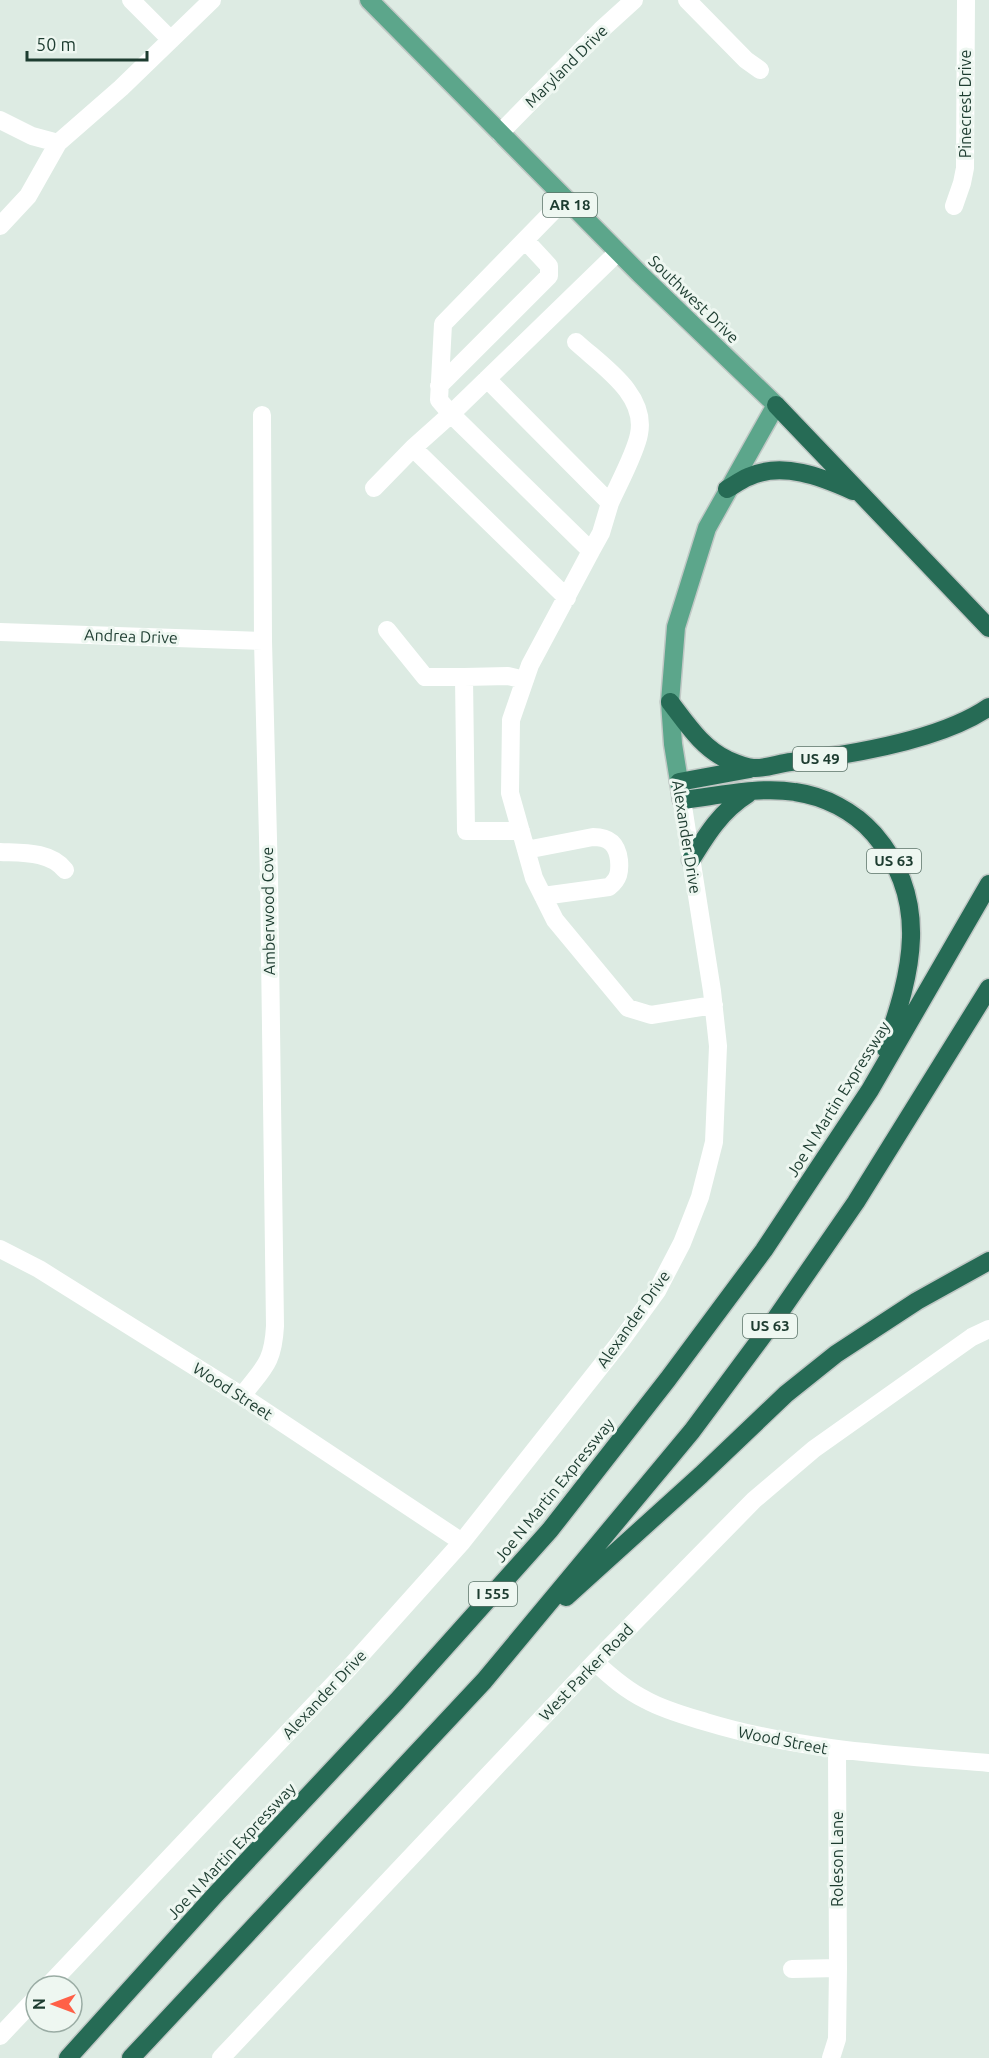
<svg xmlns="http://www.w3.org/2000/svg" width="989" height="2058" viewBox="0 0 989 2058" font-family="Ubuntu,sans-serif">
<rect width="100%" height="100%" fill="#ddebe3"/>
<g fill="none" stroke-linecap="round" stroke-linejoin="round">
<g stroke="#c0c8c5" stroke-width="21">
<path id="major" d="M369,0L640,274L776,405L707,528L676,627L670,702L673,744L682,800"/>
</g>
<g stroke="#c0c8c5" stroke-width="21">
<path id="highway" d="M776,405L989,628
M727,489C734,485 741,480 748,477C782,461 822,477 853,491
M670,702C687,724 702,748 728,760C735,763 747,768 754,768C763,769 781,763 791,762C849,755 940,741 989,707
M679,782L750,769
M682,800C717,796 760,786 795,792C824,796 854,811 874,834C931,900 912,973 885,1048
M691,860C707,834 721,811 748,794
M566,1597L701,1475L786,1394L836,1354L917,1301L989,1261
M68,2058L215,1895L397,1701L550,1530L668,1379L764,1250L870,1090L989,884
M131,2058L484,1681L692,1431L776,1318L856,1202L989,988"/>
</g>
<path stroke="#fff" stroke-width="18" d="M131,0L171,40
M687,0L746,60L760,70
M0,120L32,136L58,143
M500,133L601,30L634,0
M565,199L443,324L439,400L451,414L413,448L567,598
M954,206L962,183L965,168L966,0
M0,226L28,196L58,143L121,88L212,0
M618,252L451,414L591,551L530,665L511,720L510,793L534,878L555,920L628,1008L651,1015L714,1005
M576,342C602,366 647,394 639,434C636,452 618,485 610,503
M487,379L610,503L601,533L591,551
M439,386L549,276V266L525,240
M374,488L413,448
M387,630L425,677H464
M0,632L263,641
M521,831H466L464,677L508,676L525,680
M526,850L593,837C609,837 617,844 619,860C620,872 619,879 609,887L543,896
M0,852C22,853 50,851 65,870
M0,1249L39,1269L242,1396L462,1542
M242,1396C263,1368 273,1364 275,1326L269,878L263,641L262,415
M595,1662C611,1677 626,1690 646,1700C664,1710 686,1716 706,1722C798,1750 893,1755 989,1763
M792,1969L838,1968L837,1750
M48,1986L350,1667L462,1542L620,1342L657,1291L682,1243L700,1197L714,1142L718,1046L712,991L682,800
M0,2036L36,1998
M221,2058L595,1662L754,1500L814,1449L972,1337L989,1329
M831,2058L837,2039L838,1968"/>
<use href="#major" stroke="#5ca68b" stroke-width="18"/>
<use href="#highway" stroke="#266b55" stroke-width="18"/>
</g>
<g text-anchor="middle" stroke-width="6" stroke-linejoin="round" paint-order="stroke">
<g fill="#eef7f1" stroke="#5c746a" stroke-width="1.5">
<rect x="543" y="193" width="54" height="24" rx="4.5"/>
<rect x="793" y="747" width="54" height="24" rx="4.5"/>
<rect x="867" y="849" width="54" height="24" rx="4.5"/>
<rect x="743" y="1314" width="54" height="24" rx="4.5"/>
<rect x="469" y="1582" width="48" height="24" rx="4.5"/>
</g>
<g font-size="15" font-weight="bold" fill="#1d3c30">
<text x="570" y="210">AR 18</text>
<text x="820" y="764">US 49</text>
<text x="894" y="866">US 63</text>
<text x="770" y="1331">US 63</text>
<text x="493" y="1599">I 555</text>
</g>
<g font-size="16" fill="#1d3c30" stroke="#eef7f1">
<text transform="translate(566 66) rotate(-45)" y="6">Maryland Drive</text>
<text transform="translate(965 104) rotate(-90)" y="6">Pinecrest Drive</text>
<text transform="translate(694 299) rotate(44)" y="6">Southwest Drive</text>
<text transform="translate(131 636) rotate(2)" y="6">Andrea Drive</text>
<text transform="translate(687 837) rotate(81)" y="6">Alexander Drive</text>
<text transform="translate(268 911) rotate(-91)" y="6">Amberwood Cove</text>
<text transform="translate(838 1099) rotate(-58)" y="6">Joe N Martin Expressway</text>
<text transform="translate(633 1319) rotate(-55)" y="6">Alexander Drive</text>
<text transform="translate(233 1391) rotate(33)" y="6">Wood Street</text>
<text transform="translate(554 1490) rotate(-51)" y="6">Joe N Martin Expressway</text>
<text transform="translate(586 1672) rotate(-46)" y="6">West Parker Road</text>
<text transform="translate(324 1694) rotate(-47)" y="6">Alexander Drive</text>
<text transform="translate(783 1740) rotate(11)" y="6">Wood Street</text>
<text transform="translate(231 1851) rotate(-47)" y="6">Joe N Martin Expressway</text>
<text transform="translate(837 1859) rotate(-90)" y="6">Roleson Lane</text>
</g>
</g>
<g transform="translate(54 2004) rotate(270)"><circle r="28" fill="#eef7f1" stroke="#9aaca4" stroke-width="1.5"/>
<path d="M0-4.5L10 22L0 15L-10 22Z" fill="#ff6047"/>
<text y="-9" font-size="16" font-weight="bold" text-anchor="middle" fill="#1d3c30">N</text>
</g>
<path d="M27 51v9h120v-9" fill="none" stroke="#1d3c30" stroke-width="3"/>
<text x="36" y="51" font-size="18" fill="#1d3c30" stroke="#eef7f1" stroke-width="4.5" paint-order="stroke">50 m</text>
</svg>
